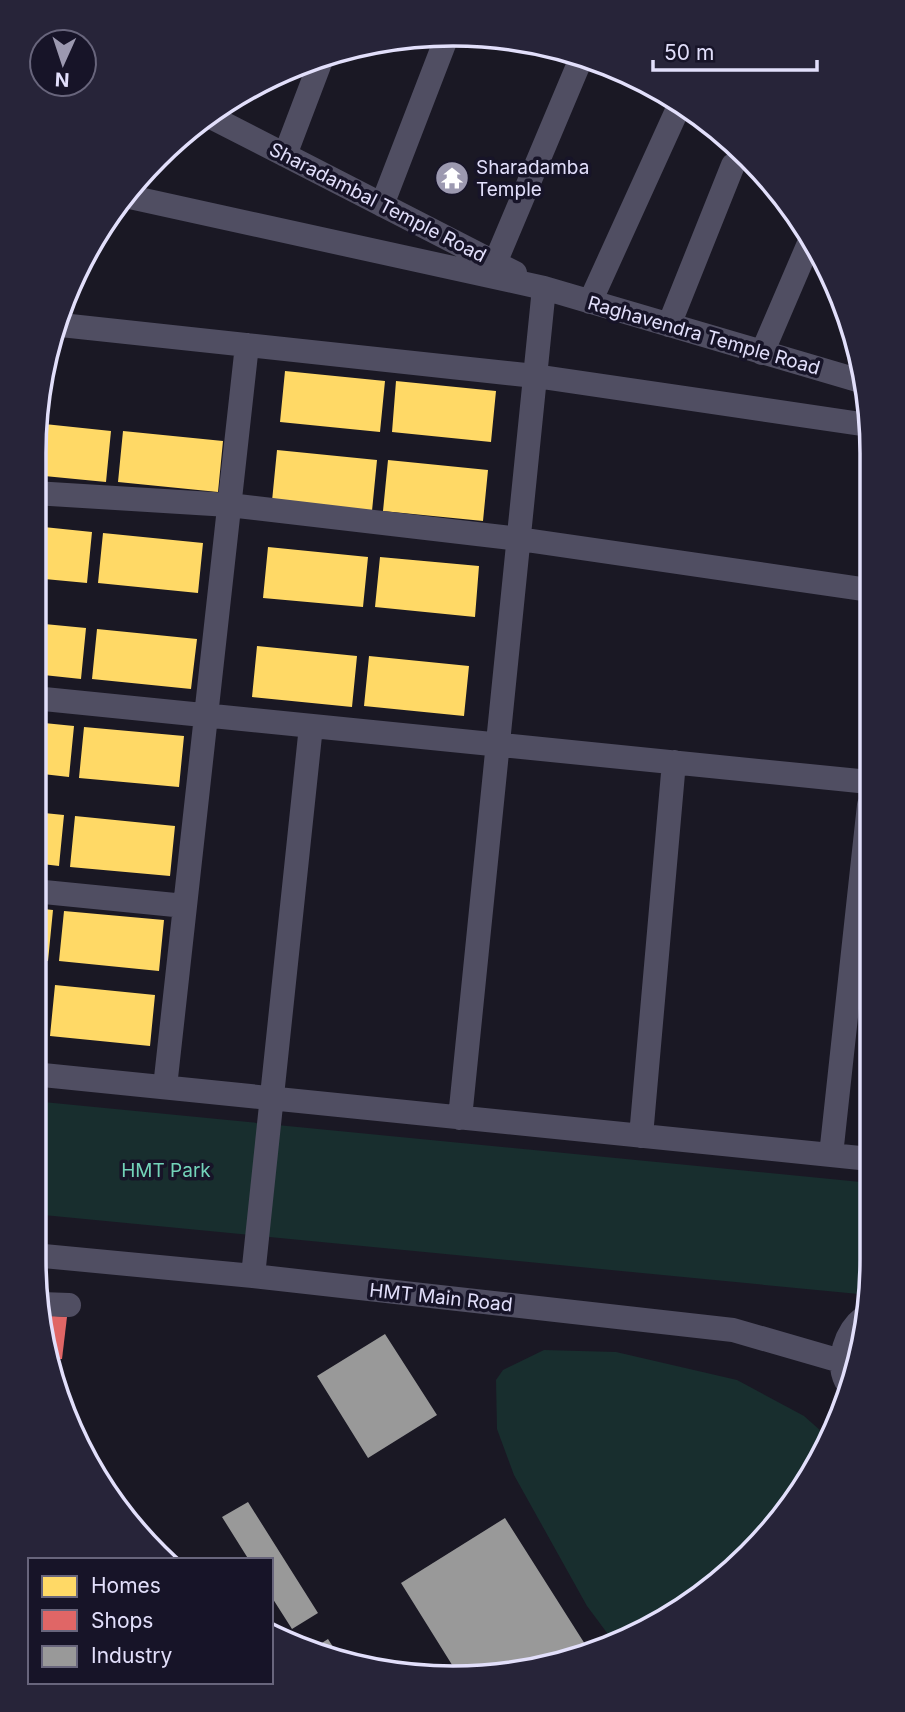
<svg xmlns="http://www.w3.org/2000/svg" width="905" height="1712" viewBox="0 0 905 1712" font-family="Inter,sans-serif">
<rect width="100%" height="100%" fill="#1a1824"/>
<path fill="#182e2e" d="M33,1101L871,1183V1287L869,1295L33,1214Z
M544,1350L616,1352L737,1380L804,1416L830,1439L828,1445L749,1556L616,1645L587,1606L514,1475L497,1429L496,1380L503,1370Z"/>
<path fill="#ffd966" d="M285,371L385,381L380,432L280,422Z
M396,381L496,391L491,442L392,432Z
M35,423L111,431L106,482L34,475Z
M123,431L223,441L218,492L118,482Z
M277,450L377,460L372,511L272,501Z
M388,460L488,470L483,521L383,511Z
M34,526L92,532L87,583L34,578Z
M103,533L203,543L198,593L98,583Z
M268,547L368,557L363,607L263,598Z
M380,557L479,566L475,617L375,607Z
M34,623L86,628L81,679L34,674Z
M97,629L197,639L191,689L92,679Z
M257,646L357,656L352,707L252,697Z
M369,656L469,666L464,716L364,706Z
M34,722L74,726L69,777L34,773Z
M84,727L184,736L179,787L79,778Z
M34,812L64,815L59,866L34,863Z
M75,816L175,826L170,876L70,867Z
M34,908L53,910L48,961L34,959Z
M64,911L164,920L159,971L59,961Z
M34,983L45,984L39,1035H33Z
M55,985L155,995L150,1046L50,1036Z"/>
<path fill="#e06666" d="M42,1315L67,1317L62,1359H50Z"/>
<path fill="#999" d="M385,1334L437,1415L368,1458L317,1376Z
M248,1502L318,1613L292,1629L271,1596V1560H249L222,1517Z
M505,1518L590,1652L480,1678L459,1676L401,1583Z
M328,1639L344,1664L311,1650Z"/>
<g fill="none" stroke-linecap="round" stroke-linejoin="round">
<path stroke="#504e62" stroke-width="24" d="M211,117L515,273
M285,155L323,55
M130,197L544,288L864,382
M382,205L446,39
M495,263L580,61
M590,302L680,104
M61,325L535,376L868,425
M669,325L733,165
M762,353L810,241
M34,493L229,505L519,539L869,590
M34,698L869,782
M34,891L185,906
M33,1074L870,1159
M165,1087L247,345
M460,1118L544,288
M641,1136L674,762
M831,1155L869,805
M33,1255L253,1276L733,1330L844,1362
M253,1276L311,726
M41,1304L69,1305
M846,1381C836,1361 846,1331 863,1318"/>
</g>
<defs>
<g id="temple-disc" transform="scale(1.75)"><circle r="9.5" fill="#9c99b0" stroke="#171428"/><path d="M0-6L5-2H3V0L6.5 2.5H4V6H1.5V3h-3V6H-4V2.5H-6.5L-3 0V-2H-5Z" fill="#fff"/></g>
</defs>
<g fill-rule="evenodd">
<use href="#temple-disc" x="452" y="178"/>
</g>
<g text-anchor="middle" stroke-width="7" stroke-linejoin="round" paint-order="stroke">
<g font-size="19" fill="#e2dffb" stroke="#171428" text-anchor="start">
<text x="476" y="174">Sharadamba<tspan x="476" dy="22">Temple</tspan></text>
</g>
<g font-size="19" fill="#e2dffb" stroke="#171428">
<text transform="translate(378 202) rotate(27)" y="7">Sharadambal Temple Road</text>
<text transform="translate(704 335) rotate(16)" y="7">Raghavendra Temple Road</text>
<text transform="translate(441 1297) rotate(6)" y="7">HMT Main Road</text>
</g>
<g font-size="19" fill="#73d3b9" stroke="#171428">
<text x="166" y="1177">HMT Park</text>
</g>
</g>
<path d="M0 0H905V1712H0ZM453 46H453A407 407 0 0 1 860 453V1259A407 407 0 0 1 453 1666H453A407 407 0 0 1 46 1259V453A407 407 0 0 1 453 46Z" fill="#272439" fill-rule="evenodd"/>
<path fill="none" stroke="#e2dffb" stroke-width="3.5" d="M453 46H453A407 407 0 0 1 860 453V1259A407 407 0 0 1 453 1666H453A407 407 0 0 1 46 1259V453A407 407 0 0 1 453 46Z"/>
<rect x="28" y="1558" width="245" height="126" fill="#171428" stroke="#68657c" stroke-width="2"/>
<rect x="42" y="1576" width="35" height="21" fill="#ffd966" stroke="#68657c" stroke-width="2"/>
<text x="91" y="1593" font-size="21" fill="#e2dffb">Homes</text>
<rect x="42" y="1610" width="35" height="21" fill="#e06666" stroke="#68657c" stroke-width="2"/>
<text x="91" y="1628" font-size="21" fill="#e2dffb">Shops</text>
<rect x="42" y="1646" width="35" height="21" fill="#999999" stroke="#68657c" stroke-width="2"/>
<text x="91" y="1663" font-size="21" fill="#e2dffb">Industry</text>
<g transform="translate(63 63) rotate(183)"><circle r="33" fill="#171428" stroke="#68657c" stroke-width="2"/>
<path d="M0-5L12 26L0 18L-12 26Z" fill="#9c99b0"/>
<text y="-10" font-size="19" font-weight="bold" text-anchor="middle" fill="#e2dffb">N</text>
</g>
<path d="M653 60v10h164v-10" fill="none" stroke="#e2dffb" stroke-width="3.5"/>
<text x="664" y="60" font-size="21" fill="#e2dffb" stroke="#171428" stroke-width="5" paint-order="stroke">50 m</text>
</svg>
